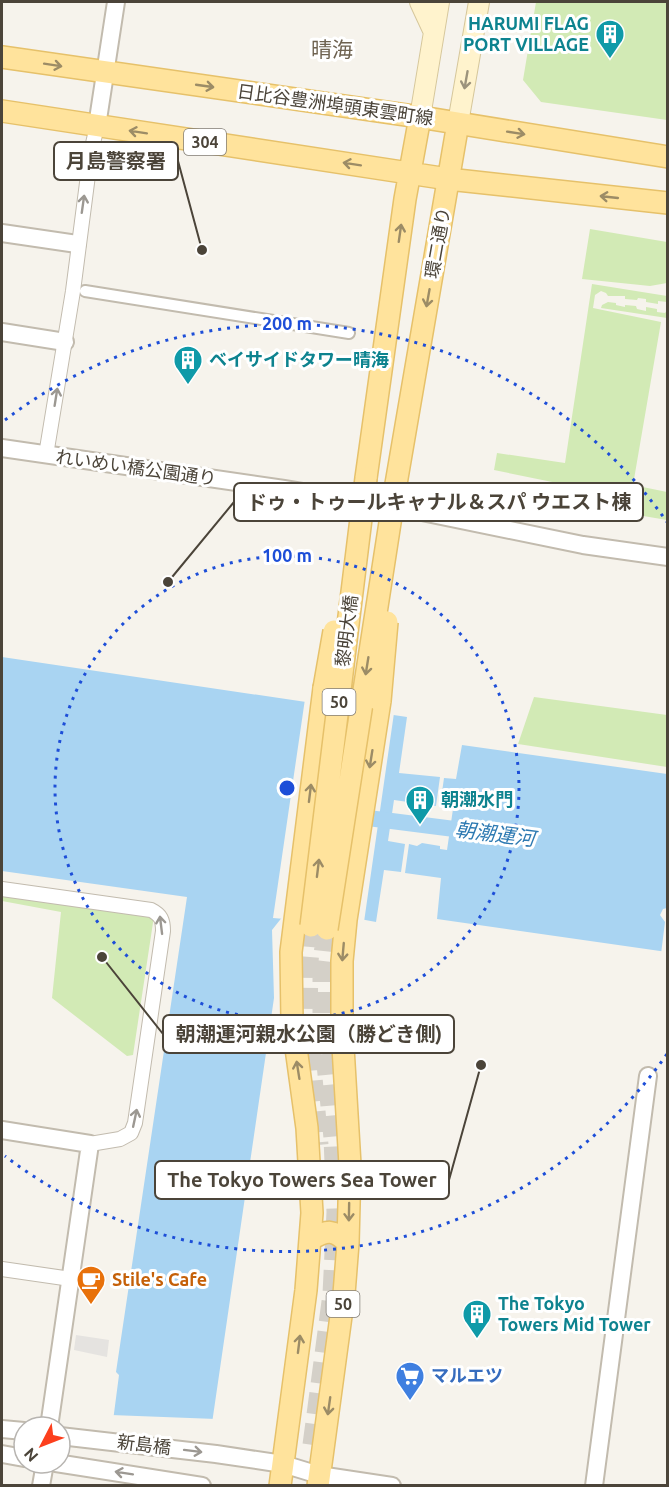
<svg xmlns="http://www.w3.org/2000/svg" width="669" height="1487" viewBox="0 0 669 1487" font-family="Ubuntu,'Noto Sans JP',sans-serif">
<rect width="100%" height="100%" fill="#f6f3ec"/>
<path fill="#d2eab5" d="M536,2H667V120L541,102L523,80Z
M590,229L667,242V283L650,286L582,279Z
M592,284L667,296V305V302L658,301V304L646,302V299L638,298L637,300L625,299V296H608L606,293L601,291L595,295L593,308L661,322L633,485L667,492V520L560,502L562,484L494,470L497,453L565,463Z
M608,302L616,303V305L625,307V305L636,306L637,309L646,311V307L657,309V312L665,313L667,310V318L601,308L602,305Z
M534,697L667,715V767L518,744Z
M2,895L154,916L133,1055L127,1056L52,998L61,912L2,901Z"/>
<path fill="#e5e3e0" d="M76,1335L109,1340L107,1357L74,1350Z"/>
<path fill="#a9d4f2" d="M2,657L407,717L399,773L440,777L436,806L394,800L388,841L405,844L401,872L384,870L376,922L291,906L272,930L274,998L203,1485L110,1444L119,1375L116,1372L187,897L2,871Z
M462,745L667,774V952L437,919L441,878L405,873L409,844L417,846L422,843L440,846V849L447,850L453,809L440,806L444,778L456,779Z"/>
<path fill="#f6f3ec" d="M305,699L394,713L364,922L292,909L285,919L273,918Z
M667,908L668,955H667L661,954L665,922L660,915L663,909Z
M111,1415L216,1419L206,1486H111L112,1478L107,1444Z"/>
<g fill="none" stroke-linecap="round" stroke-linejoin="round">
<path stroke="#a9d4f2" stroke-width="16" d="M368,818L470,831"/>
<path stroke="#d4d0c8" stroke-width="21" stroke-dasharray="21 10" stroke-linecap="butt" d="M311,926L308,962L307,1021L318,1145
M313,1445L333,1294L337,1212L334,1138L323,1021V964L327,929"/>
<g stroke="#c2bbae" stroke-width="14">
<path id="pedestrian" d="M85,291L349,333"/>
</g>
<g stroke="#c2bbae" stroke-width="16">
<path id="minor" d="M46,455L73,291L91,152L97,126
M2,889L151,910C161,915 163,920 163,931L135,1123L131,1133L120,1139L90,1144
M2,1269L71,1279"/>
</g>
<g stroke="#c2bbae" stroke-width="20">
<path id="tertiary" d="M97,126L116,2
M2,233L77,244
M2,332L65,342
M2,448L284,489L417,511L583,545L668,557
M2,1130L90,1144L49,1427
M2,1429L24,1431
M60,1436L216,1454L283,1464L319,1475L392,1486
M2,1454L24,1458
M56,1463L202,1486
M41,1486L45,1463
M594,1486L648,1076"/>
</g>
<g stroke="#d6c79b" stroke-width="22">
<path id="secondary" d="M420,2L433,30
M420,117L439,2
M458,123L479,2"/>
</g>
<g stroke="#e6c16a" stroke-width="24">
<path id="primary" d="M2,57L420,117L668,157
M2,111L448,179L668,203
M366,478L405,199L420,117
M396,484L458,123
M311,1239C327,1230 334,1229 348,1243
M280,1486L306,1290L312,1213L307,1128L292,1019L291,952L324,688
M318,1486L344,1294L348,1243L350,1165L342,1030V961L346,920L380,701"/>
</g>
<use href="#pedestrian" stroke="#fff" stroke-width="10"/>
<use href="#minor" stroke="#fff" stroke-width="14"/>
<use href="#tertiary" stroke="#fff" stroke-width="16"/>
<use href="#secondary" stroke="#fff3cd" stroke-width="20"/>
<use href="#primary" stroke="#ffe39c" stroke-width="21"/>
<g stroke="#e6c16a" stroke-width="24" stroke-linecap="butt">
<path id="primary-bridge" d="M324,688L334,631
M380,701L387,622
M311,926L366,478
M327,929L396,484"/>
</g>
<use href="#primary-bridge" stroke="#ffe39c" stroke-width="21"/>
</g>
<defs><path id="oneway-shaft" d="M-6 0H5M1.5-3L5.5 0L1.5 3" fill="none" stroke-width="1.6" stroke-linecap="round" stroke-linejoin="round" transform="scale(1.5)"/></defs>
<g stroke="#9c8c66">
<use href="#oneway-shaft" transform="translate(53 65) rotate(9)"/>
<use href="#oneway-shaft" transform="translate(205 86) rotate(8)"/>
<use href="#oneway-shaft" transform="translate(138 132) rotate(-171)"/>
<use href="#oneway-shaft" transform="translate(516 133) rotate(9)"/>
<use href="#oneway-shaft" transform="translate(352 164) rotate(-171)"/>
<use href="#oneway-shaft" transform="translate(609 197) rotate(-174)"/>
<use href="#oneway-shaft" transform="translate(400 233) rotate(-82)"/>
<use href="#oneway-shaft" transform="translate(428 298) rotate(100)"/>
<use href="#oneway-shaft" transform="translate(367 666) rotate(99)"/>
<use href="#oneway-shaft" transform="translate(371 759) rotate(99)"/>
<use href="#oneway-shaft" transform="translate(310 793) rotate(-83)"/>
<use href="#oneway-shaft" transform="translate(318 868) rotate(-83)"/>
<use href="#oneway-shaft" transform="translate(343 952) rotate(95)"/>
<use href="#oneway-shaft" transform="translate(298 1070) rotate(-99)"/>
<use href="#oneway-shaft" transform="translate(349 1212) rotate(91)"/>
<use href="#oneway-shaft" transform="translate(299 1344) rotate(-83)"/>
<use href="#oneway-shaft" transform="translate(329 1406) rotate(98)"/>
</g>
<use stroke="#9c937c" href="#oneway-shaft" transform="translate(466 80) rotate(100)"/>
<g stroke="#9c9892">
<use href="#oneway-shaft" transform="translate(83 204) rotate(-82)"/>
<use href="#oneway-shaft" transform="translate(56 397) rotate(-81)"/>
<use href="#oneway-shaft" transform="translate(161 925) rotate(-97)"/>
<use href="#oneway-shaft" transform="translate(135 1118) rotate(-78)"/>
<use href="#oneway-shaft" transform="translate(193 1451) rotate(7)"/>
<use href="#oneway-shaft" transform="translate(124 1473) rotate(-171)"/>
</g>
<g fill="none" stroke="#1d4ed8" stroke-width="3" stroke-dasharray="3 6">
<circle cx="287" cy="788" r="232"/>
<path d="M667 1054A464 464 0 0 1 5 1156M5 420A464 464 0 0 1 667 522"/>
</g>
<defs>
<g id="building-pin" transform="scale(1.5)"><path d="M0 17L-7.5 6A9.5 9.5 0 1 1 7.5 6Z" fill="#0f9aa8" stroke="#fff"/><path d="M-4-6H4V6H1V3H-1V6H-4ZM-2.5-4.3h1.7v1.8h-1.7ZM.8-4.3h1.7v1.8H.8ZM-2.5-1h1.7V.8h-1.7ZM.8-1h1.7V.8H.8Z" fill="#fff"/></g>
<g id="cafe-pin" transform="scale(1.5)"><path d="M0 17L-7.5 6A9.5 9.5 0 1 1 7.5 6Z" fill="#e8710a" stroke="#fff"/><path d="M-5.5-4.5H6V0H3Q3 3.5 0 3.5H-2.5Q-5.5 3.5-5.5 0ZM3-3.2v2h1.7v-2ZM-6 4.5H4V6H-6Z" fill="#fff"/></g>
<g id="supermarket-pin" transform="scale(1.5)"><path d="M0 17L-7.5 6A9.5 9.5 0 1 1 7.5 6Z" fill="#3f7fe0" stroke="#fff"/><path d="M-6-5.5h2.5l.6 2H6L4.5 2H-2.5L-4.4-4H-6ZM-1.5 3.2a1.3 1.3 0 1 0 .1 0ZM3 3.2a1.3 1.3 0 1 0 .1 0Z" fill="#fff"/></g>
</defs>
<g fill-rule="evenodd">
<use href="#building-pin" x="610" y="34"/>
<use href="#building-pin" x="188" y="360"/>
<use href="#building-pin" x="420" y="800"/>
<use href="#cafe-pin" x="91" y="1280"/>
<use href="#building-pin" x="477" y="1314"/>
<use href="#supermarket-pin" x="410" y="1376"/>
</g>
<g text-anchor="middle" stroke-width="6" stroke-linejoin="round" paint-order="stroke">
<g fill="#fff" stroke="#817c74" stroke-width="1.5">
<rect x="184" y="129" width="42" height="26" rx="4.5"/>
<rect x="322.5" y="689" width="33" height="26" rx="4.5"/>
<rect x="326.5" y="1291" width="33" height="26" rx="4.5"/>
</g>
<g font-size="16" font-weight="bold" fill="#4b4439">
<text x="205" y="148">304</text>
<text x="339" y="708">50</text>
<text x="343" y="1310">50</text>
</g>
<g font-size="18" font-weight="bold" fill="#0d838f" stroke="#fff" text-anchor="start">
<text x="589" y="30" text-anchor="end">HARUMI FLAG<tspan x="589" dy="21">PORT VILLAGE</tspan></text>
<text x="209" y="366">ベイサイドタワー晴海</text>
<text x="441" y="806">朝潮水門</text>
<text x="498" y="1310">The Tokyo<tspan x="498" dy="21">Towers Mid Tower</tspan></text>
</g>
<g font-size="18" fill="#4b4439" stroke="#fff">
<text transform="translate(335 105) rotate(8)" y="6">日比谷豊洲埠頭東雲町線</text>
<text transform="translate(438 243) rotate(-80)" y="6">環二通り</text>
<text transform="translate(136 468) rotate(8)" y="6">れいめい橋公園通り</text>
<text transform="translate(347 631) rotate(-83)" y="6">黎明大橋</text>
<text transform="translate(144 1445) rotate(7)" y="6">新島橋</text>
</g>
<g font-size="18" font-weight="bold" fill="#c56008" stroke="#fff" text-anchor="start">
<text x="112" y="1286">Stile's Cafe</text>
</g>
<g font-size="18" font-weight="bold" fill="#366cbe" stroke="#fff" text-anchor="start">
<text x="431" y="1382">マルエツ</text>
</g>
<g font-size="20" font-style="italic" fill="#2e7ab2" stroke="#fff">
<text transform="translate(495 834) rotate(7)" y="7">朝潮運河</text>
</g>
<g font-size="21" fill="#6e6250" stroke="#fff">
<text x="332" y="57">晴海</text>
</g>
</g>
<circle cx="287" cy="788" r="9" fill="#1d4ed8" stroke="#fff" stroke-width="3"/>
<g font-size="18" text-anchor="middle" font-weight="bold" fill="#1d4ed8" stroke="#fff" stroke-width="6" stroke-linejoin="round" paint-order="stroke">
<text x="287" y="330">200 m</text>
<text x="287" y="562">100 m</text>
</g>
<path fill="none" stroke="#4b4439" stroke-width="2" d="M202 250L178 161M168 582L234 502M102 957L163 1034M481 1065L449 1180"/>
<g fill="#4b4439" stroke="#fff" stroke-width="2">
<circle cx="202" cy="250" r="6"/>
<circle cx="168" cy="582" r="6"/>
<circle cx="102" cy="957" r="6"/>
<circle cx="481" cy="1065" r="6"/>
</g>
<g fill="#fff" stroke="#4b4439" stroke-width="2">
<rect x="54" y="142" width="124" height="38" rx="6"/>
<rect x="234" y="483" width="409" height="38" rx="6"/>
<rect x="163" y="1015" width="291" height="38" rx="6"/>
<rect x="155" y="1161" width="294" height="38" rx="6"/>
</g>
<g font-size="20" text-anchor="middle" font-weight="bold" fill="#4b4439">
<text x="116" y="168">月島警察署</text>
<text x="439" y="509">ドゥ・トゥールキャナル＆スパ ウエスト棟</text>
<text x="309" y="1041">朝潮運河親水公園（勝どき側)</text>
<text x="302" y="1187">The Tokyo Towers Sea Tower</text>
</g>
<rect width="669" height="1487" fill="none" stroke="#4b4439" stroke-width="6"/>
<g transform="translate(42 1445) rotate(228)"><circle r="28" fill="#ffffff" stroke="#b7b4b0" stroke-width="1.5"/>
<path d="M0-4.5L10 22L0 15L-10 22Z" fill="#fc3f1d"/>
<text y="-9" font-size="16" font-weight="bold" text-anchor="middle" fill="#4b4439">N</text>
</g>
</svg>
